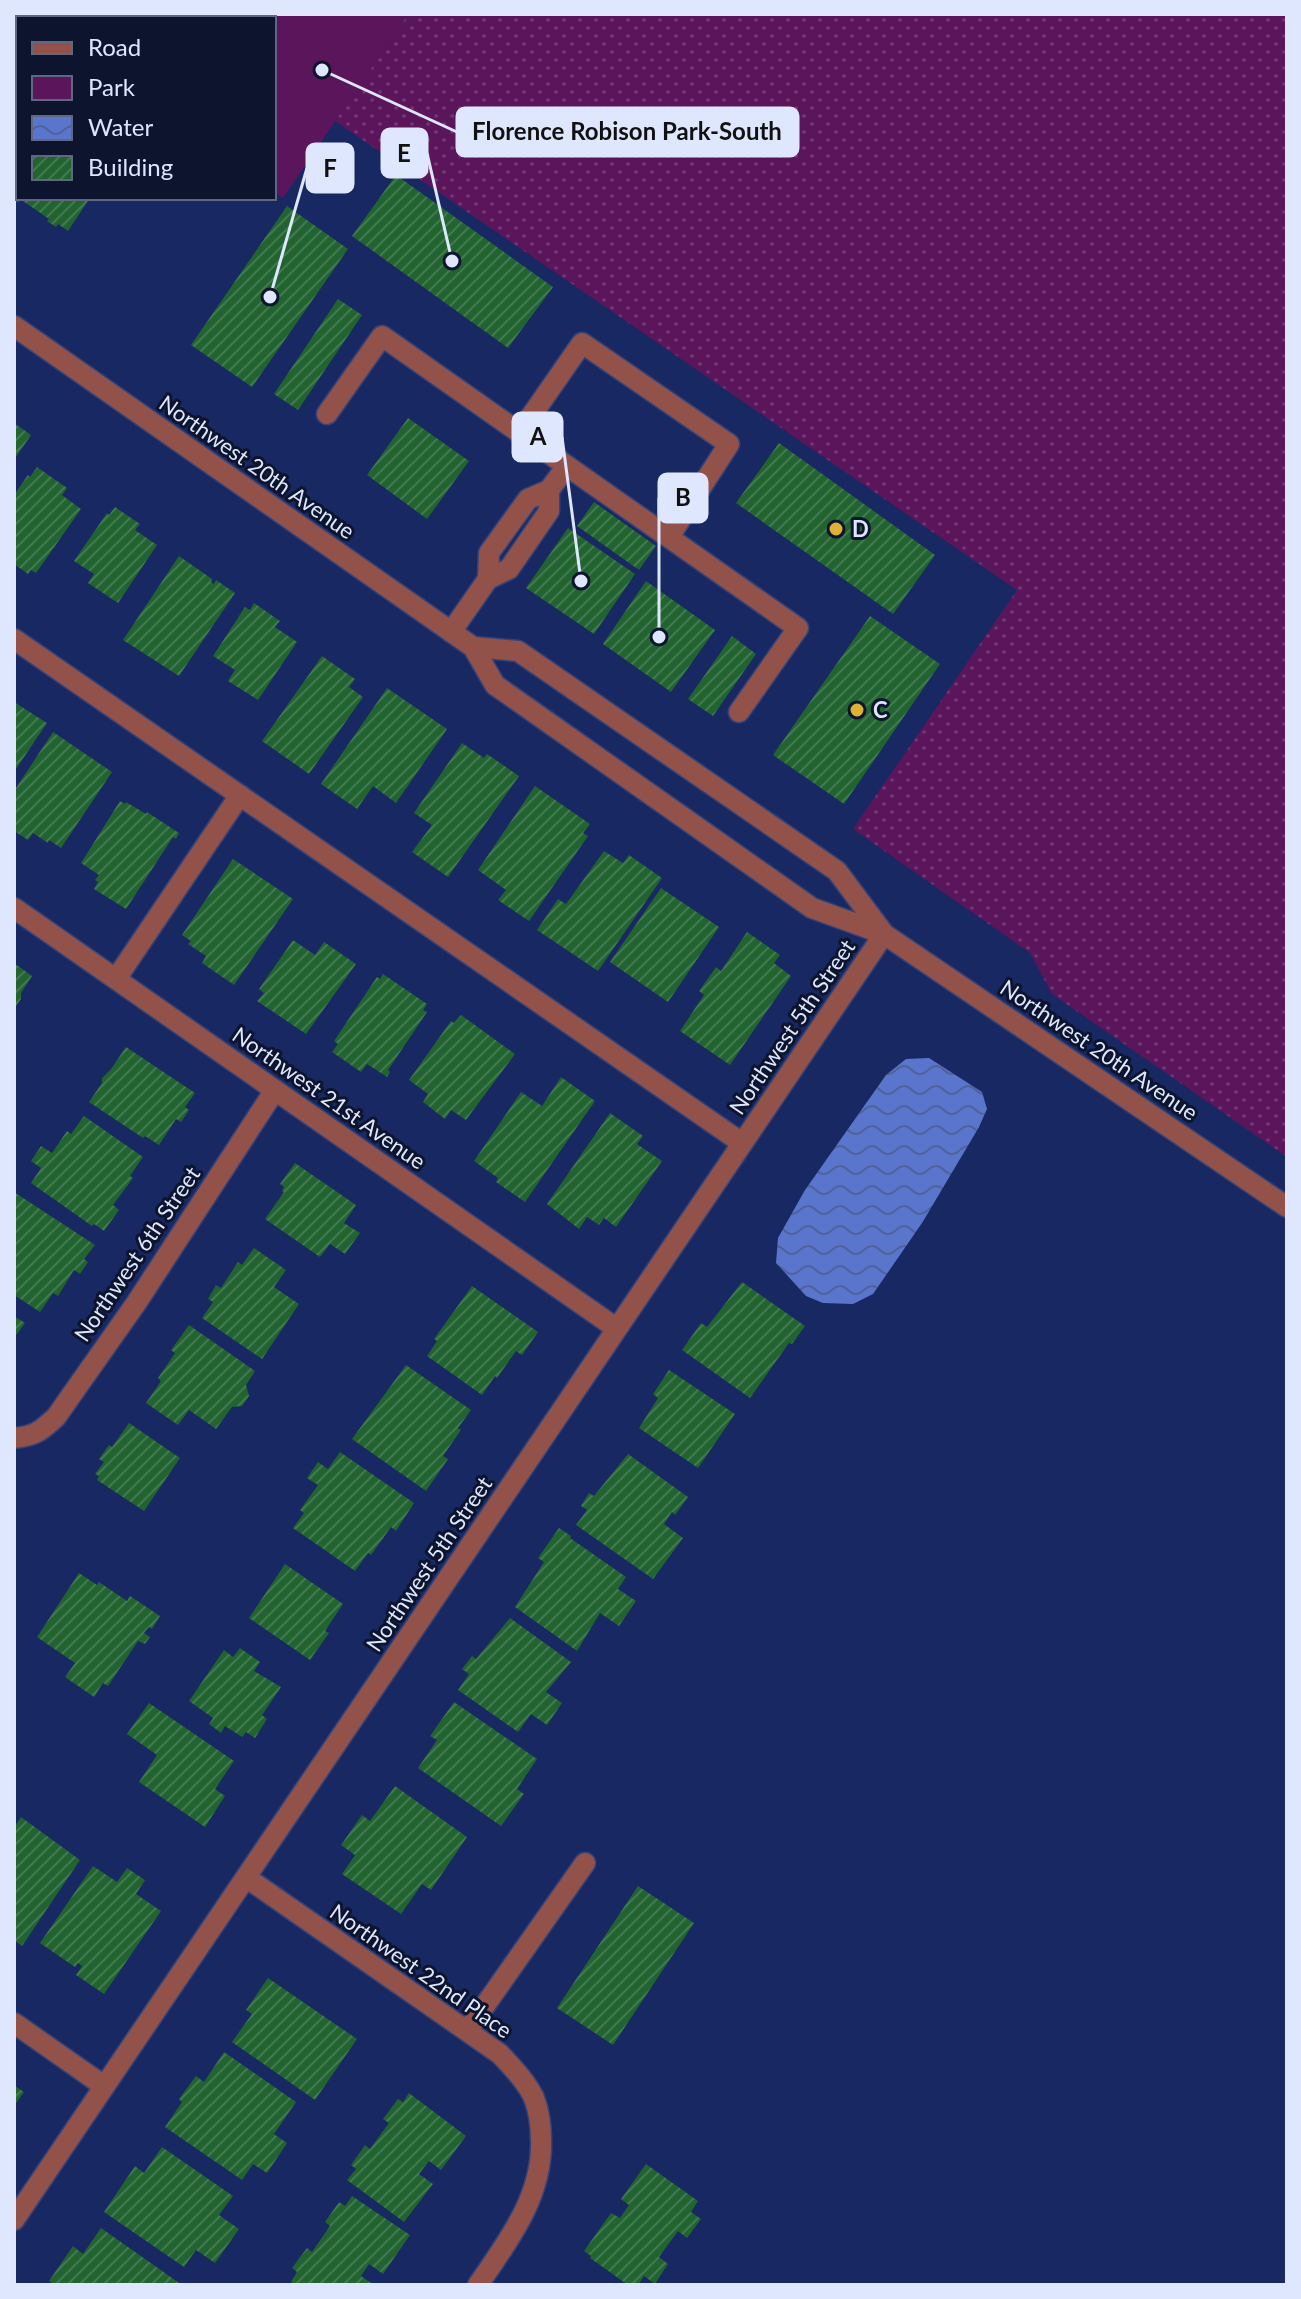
<svg xmlns="http://www.w3.org/2000/svg" width="1301" height="2299" viewBox="0 0 1301 2299" font-family="Lato,sans-serif">
<defs>
<pattern id="grass-dots" width="8" height="8" patternUnits="userSpaceOnUse" patternTransform="scale(2)"><rect width="8" height="8" fill="#5b155b"/><path d="M2 2h.1M6 6h.1" fill="none" stroke="#723773" stroke-width="1.8" stroke-linecap="round"/></pattern>
<pattern id="water-waves" width="16" height="10" patternUnits="userSpaceOnUse" patternTransform="scale(2)"><rect width="16" height="10" fill="#5975cc"/><path d="M0 5q4-4 8 0t8 0" fill="none" stroke="#506299"/></pattern>
<pattern id="building-hatch" width="6" height="6" patternUnits="userSpaceOnUse" patternTransform="scale(2)"><rect width="6" height="6" fill="#216430"/><path d="M-1 1l2-2M0 6l6-6M5 7l2-2" fill="none" stroke="#417a4f"/></pattern>
</defs>
<rect width="100%" height="100%" fill="#182862"/>
<path fill="url(#grass-dots)" d="M408,14H1287V1157L1052,994L1030,953L853,829L1017,590L335,121Z"/>
<path fill="#5b155b" d="M14,14H408L283,198L274,192V18H18Z"/>
<path fill="url(#water-waves)" d="M929,1058L982,1092L987,1109L979,1127L922,1223L873,1294L853,1304L823,1303L806,1296L776,1263L778,1238L805,1190L886,1075L906,1059Z"/>
<path fill="url(#building-hatch)" d="M14,92L18,95V198H90L68,231L58,224L56,227L47,221L49,219L20,199L18,203L14,200Z
M396,175L553,287L508,348L352,236Z
M287,206L348,249L252,387L191,345Z
M338,299L362,315L298,410L274,394Z
M408,418L469,461L427,519L367,475Z
M14,423L31,435L14,460Z
M779,443L935,555L893,614L736,503Z
M37,467L67,488L62,495L81,509L36,573L31,570L28,574L14,564V495L28,475L30,477Z
M594,502L656,546L639,570L577,526Z
M115,507L140,524L135,530L157,545L118,603L88,583L94,574L74,561L107,513L109,515Z
M568,528L635,574L594,634L526,588Z
M179,556L212,579L211,582L214,584L216,580L235,593L179,676L123,640Z
M646,581L715,630L671,692L603,644Z
M254,603L280,621L275,627L297,642L258,700L228,681L235,670L213,656L245,607L250,610Z
M870,616L940,664L844,804L773,755Z
M732,636L756,654L713,716L688,699Z
M322,656L355,679L349,687L363,697L309,774L262,741Z
M387,688L447,729L396,803L373,786L357,809L321,784Z
M14,702L47,723L14,772Z
M53,732L112,772L61,848L49,840L48,843L33,833L28,840L14,831V791Z
M462,743L484,758L487,754L519,776L448,877L412,852L432,825L414,813Z
M535,786L590,824L583,833L588,836L529,921L498,900L506,890L478,870Z
M120,801L125,804L126,802L146,814L147,812L179,833L176,839L173,837L126,909L94,889L98,882L95,880L99,875L81,863Z
M604,851L623,863L629,855L662,878L598,971L537,930L558,899L566,904Z
M233,859L293,899L234,985L202,963L206,956L188,944L191,941L182,935Z
M661,888L719,927L668,1002L610,962Z
M747,932L780,955L774,963L791,976L730,1065L680,1031L704,995L699,991L716,967L721,971Z
M293,940L315,955L324,942L356,964L306,1034L257,1001L264,993L259,989Z
M14,963L32,976L21,993V999L14,1009Z
M383,974L427,1004L423,1010L427,1012L388,1070L390,1072L387,1077L367,1064L361,1072L332,1052L338,1044L334,1041L377,977L380,979Z
M461,1015L515,1054L466,1120L451,1110L445,1119L423,1102L428,1094L409,1080L451,1021L454,1023Z
M126,1047L195,1093L185,1107L189,1110L181,1122L176,1119L159,1145L145,1136L143,1138L89,1102L102,1083V1078L111,1069Z
M561,1077L595,1101L525,1202L496,1182L498,1178L474,1161L521,1092L542,1106Z
M610,1113L643,1136L637,1144L662,1161L616,1227L604,1218L599,1225L587,1217L579,1229L547,1204Z
M84,1116L143,1157L130,1176L133,1178L113,1205L119,1210L104,1231L94,1224L92,1226L31,1183L41,1168L31,1161L41,1146L52,1153L67,1131L71,1134Z
M295,1163L356,1205L344,1223L360,1233L345,1254L330,1244L320,1257L265,1219L284,1192L282,1191L284,1187L280,1184Z
M14,1192L95,1245L84,1259L88,1262L80,1274L74,1270L58,1296L53,1293L40,1312L14,1295Z
M254,1248L286,1270L274,1287L299,1304L262,1359L202,1318L213,1302L208,1299L216,1285L221,1288L238,1262L242,1265Z
M742,1282L805,1326L792,1344L789,1343L750,1398L682,1350L701,1323L707,1327Z
M472,1286L538,1332L522,1355L516,1351L497,1378L495,1376L482,1395L427,1356L437,1341L434,1339Z
M14,1316L25,1323L14,1338Z
M189,1325L255,1371L246,1385L249,1396L242,1406L232,1407L216,1429L189,1410L178,1425L146,1403L161,1381L158,1378L175,1353L171,1350Z
M406,1365L471,1410L458,1428L461,1430L443,1456L448,1459L426,1491L352,1439Z
M669,1370L735,1414L698,1468L639,1428L658,1398L653,1394Z
M129,1423L180,1458L144,1511L97,1480L99,1476L95,1474L104,1462L99,1459L109,1445L112,1447Z
M340,1452L414,1503L396,1531L391,1527L371,1555L368,1553L355,1571L293,1528L304,1513L300,1510L318,1485L307,1478L318,1462L328,1469Z
M628,1454L688,1497L675,1515L672,1512L664,1524L683,1538L653,1579L576,1525L587,1510L581,1506L589,1493L594,1496Z
M559,1528L571,1536L570,1538L626,1577L618,1589L636,1601L619,1626L600,1613L577,1651L515,1607L544,1562L538,1558Z
M285,1564L343,1604L325,1631L329,1633L310,1660L249,1618Z
M79,1573L97,1585L99,1582L127,1601L130,1596L160,1616L152,1629L149,1627L144,1633L150,1637L145,1644L138,1641L108,1686L103,1683L94,1697L65,1677L75,1663L37,1637Z
M510,1618L571,1662L546,1692L562,1703L547,1725L531,1714L518,1732L458,1690L469,1674L462,1669L472,1656L476,1659Z
M240,1648L260,1662L254,1671L281,1687L262,1715L267,1719L255,1738L246,1732L242,1737L225,1726L221,1733L209,1724L213,1718L189,1701L224,1650L233,1657Z
M454,1702L537,1759L517,1789L524,1794L501,1826L418,1768L437,1740L430,1736Z
M149,1703L234,1761L215,1789L225,1796L205,1827L139,1782L157,1755L127,1734Z
M395,1786L467,1837L431,1890L422,1884L401,1914L342,1874L355,1855L341,1845L362,1815L370,1821Z
M21,1817L80,1860L22,1946L14,1940V1828Z
M93,1866L117,1882L127,1868L145,1880L136,1894L161,1911L104,1994L76,1975L82,1966L78,1963L75,1967L40,1943Z
M638,1886L694,1923L613,2045L557,2008Z
M268,1978L357,2039L315,2100L232,2042L252,2014L246,2010Z
M224,2052L296,2102L274,2134L287,2143L267,2173L253,2164L242,2180L165,2127L182,2102L179,2099L196,2076L204,2082Z
M14,2085L24,2092L14,2106Z
M409,2093L466,2136L441,2170L429,2161L419,2174L433,2184L404,2222L347,2180L356,2169L351,2165L365,2145L370,2149L389,2123L383,2119L398,2099L403,2102Z
M162,2147L233,2196L219,2215L239,2229L215,2263L196,2250L184,2267L104,2212L135,2166L144,2173Z
M646,2164L698,2201L691,2212L701,2219L687,2238L678,2231L659,2257L668,2264L655,2284L644,2276L638,2285H628L590,2258L591,2256L584,2251L611,2213L620,2218L629,2205L621,2199Z
M352,2196L410,2235L383,2274L369,2264L361,2276L374,2285H295L291,2282L297,2272L292,2268L307,2248L312,2252L330,2226L325,2222L339,2202L345,2206Z
M101,2228L182,2285H55L49,2281L73,2246L83,2254Z"/>
<g fill="none" stroke-linecap="round" stroke-linejoin="round">
<g stroke="#344378" stroke-width="23">
<path id="minor" d="M14,39L18,42
M14,326L473,647L495,685L812,908L884,934L1287,1207
M327,414L382,336L567,466
M520,432L582,343L729,444L669,537
M549,490L567,466L798,628L739,712
M451,632L488,579L509,569L549,511V490L528,499L489,553L488,579
M14,639L742,1143
M473,647L518,651L837,871L884,934
M14,908L616,1328
M116,979L240,795
M14,1438C35,1436 41,1431 56,1417L137,1302L275,1090
M247,1878L500,2054C512,2067 526,2081 534,2098C539,2111 541,2127 541,2140C543,2196 508,2241 478,2285
M14,2023L104,2086
M467,2031L585,1863
M14,2220L884,934"/>
</g>
<path stroke="#5b6896" stroke-width="5" stroke-dasharray="6 4" stroke-linecap="butt" d="M56,18L57,14"/>
<use href="#minor" stroke="#925149" stroke-width="20"/>
</g>
<g fill="#ddb133" stroke="#0c142e" stroke-width="3">
<circle cx="836" cy="529" r="8"/>
<circle cx="857" cy="710" r="8"/>
</g>
<g text-anchor="middle" stroke-width="6" stroke-linejoin="round" paint-order="stroke">
<g font-size="22" fill="#dee7fd" stroke="#0c142e">
<text transform="translate(257 467) rotate(35)" y="8">Northwest 20th Avenue</text>
<text transform="translate(792 1027) rotate(-56)" y="8">Northwest 5th Street</text>
<text transform="translate(1099 1050) rotate(34)" y="8">Northwest 20th Avenue</text>
<text transform="translate(329 1098) rotate(35)" y="8">Northwest 21st Avenue</text>
<text transform="translate(137 1254) rotate(-56)" y="8">Northwest 6th Street</text>
<text transform="translate(429 1564) rotate(-56)" y="8">Northwest 5th Street</text>
<text transform="translate(421 1971) rotate(35)" y="8">Northwest 22nd Place</text>
</g>
<g font-size="22" font-weight="bold" fill="#dee7fd" stroke="#0c142e" text-anchor="start">
<text x="852" y="537">D</text>
<text x="873" y="718">C</text>
</g>
</g>
<path fill="none" stroke="#dee7fd" stroke-width="3" d="M322 70L457 132M452 261L427 153M270 297L307 168M581 581L562 437M659 637L659 498"/>
<g fill="#dee7fd" stroke="#0c142e" stroke-width="3">
<circle cx="322" cy="70" r="8"/>
<circle cx="452" cy="261" r="8"/>
<circle cx="270" cy="297" r="8"/>
<circle cx="581" cy="581" r="8"/>
<circle cx="659" cy="637" r="8"/>
</g>
<g fill="#dee7fd" stroke="#dee7fd" stroke-width="3">
<rect x="457" y="108" width="341" height="48" rx="8"/>
<rect x="382" y="129" width="45" height="48" rx="8"/>
<rect x="307" y="144" width="46" height="48" rx="8"/>
<rect x="513" y="413" width="49" height="48" rx="8"/>
<rect x="659" y="474" width="48" height="48" rx="8"/>
</g>
<g font-size="24" text-anchor="middle" font-weight="bold" fill="#111">
<text x="627" y="140">Florence Robison Park-South</text>
<text x="404" y="162">E</text>
<text x="330" y="177">F</text>
<text x="538" y="445">A</text>
<text x="683" y="506">B</text>
</g>
<rect width="1301" height="2299" fill="none" stroke="#dee7fd" stroke-width="32"/>
<rect x="16" y="16" width="260" height="184" fill="#0c142e" stroke="#606881" stroke-width="2"/>
<rect x="32" y="42" width="40" height="12" fill="#925149" stroke="#606881" stroke-width="2"/>
<text x="88" y="56" font-size="24" fill="#dee7fd">Road</text>
<rect x="32" y="76" width="40" height="24" fill="#5b155b" stroke="#606881" stroke-width="2"/>
<text x="88" y="96" font-size="24" fill="#dee7fd">Park</text>
<rect x="32" y="116" width="40" height="24" fill="url(#water-waves)" stroke="#606881" stroke-width="2"/>
<text x="88" y="136" font-size="24" fill="#dee7fd">Water</text>
<rect x="32" y="156" width="40" height="24" fill="url(#building-hatch)" stroke="#606881" stroke-width="2"/>
<text x="88" y="176" font-size="24" fill="#dee7fd">Building</text>
</svg>
